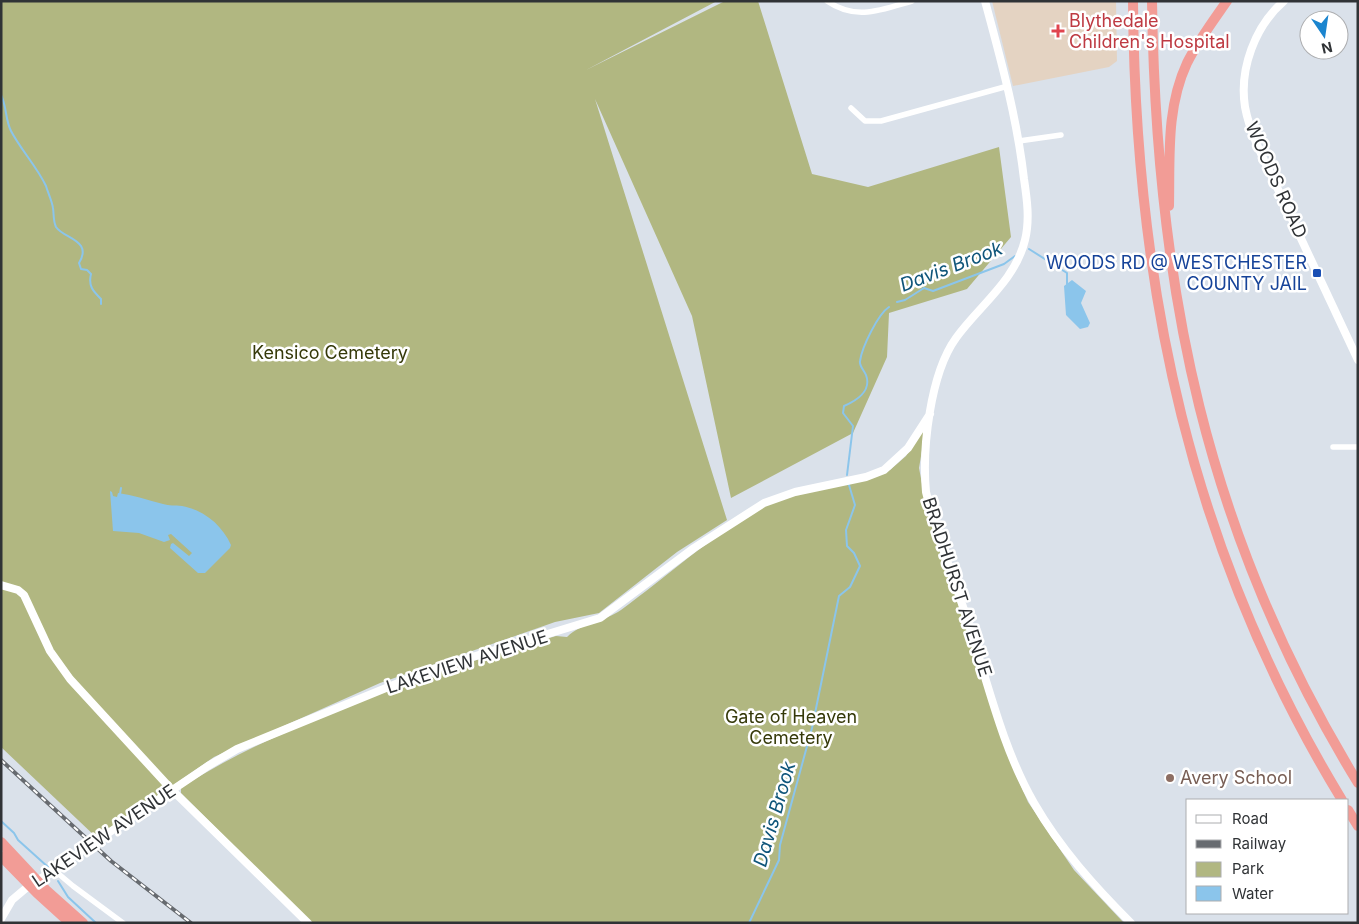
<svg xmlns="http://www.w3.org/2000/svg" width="1359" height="924" viewBox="0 0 1359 924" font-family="Inter,sans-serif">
<rect width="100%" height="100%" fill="#dae1ea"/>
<path fill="#e4d3c2" d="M992,1H1116L1117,61L1109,67L1013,86Z"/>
<path fill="#b1b781" d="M1,1H717L586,70L725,1H758L812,174L868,187L999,147L1011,237L967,289L889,313L887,357L853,433L731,498L692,316L595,99L727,520L677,552L599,613L555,622L380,683L214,757L97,838L1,747Z
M921,432H925L919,468L927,510L1009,759L1028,802L1074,870L1124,923H311L181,793V788C254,740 336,712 417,679L433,677L440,671L556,636L567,637C581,623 605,621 621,610C673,572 719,528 777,500L890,470L906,456Z"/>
<path fill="#8bc5eb" d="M1072,280L1086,291L1081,303L1090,323L1088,327L1080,329L1066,315L1064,286Z
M110,491L112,492L113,496L117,497L118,493C133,495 148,500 163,504C169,506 175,505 182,506C204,510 222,525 231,545L230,548L205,573H198L170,548L171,544L173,543L189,556L192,553L171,534L168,535L170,540L164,542L139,533L113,531Z"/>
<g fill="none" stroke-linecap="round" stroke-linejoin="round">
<path stroke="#8bc5eb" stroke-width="2" d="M1,95C7,107 5,119 11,131C21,150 37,167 46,186C48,193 52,201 53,208C54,214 53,221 56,227C64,239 93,240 79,263L81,269L87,270L91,274C88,286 93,291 101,299V304
M1029,249L1067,273V284
M897,302L905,300L924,288L933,291L1004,264L1015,256
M847,475L853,426L843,413L844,406C856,401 872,391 866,375C864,370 859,366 860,361C862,347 878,314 889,307
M120,494L121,488
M1,821L14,833L18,840L48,867
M58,881L68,897L96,923
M749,923L779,860L780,845L812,728L839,596L850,587L860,566L854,553L847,546L846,530L855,505L849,485"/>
<path stroke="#fff" stroke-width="5.5" d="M827,1C856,21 881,10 912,1
M851,108L865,121H881L1008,86
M1019,141L1061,135
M1333,447H1358
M54,870L73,886L123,923"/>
<path stroke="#fff" stroke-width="8" d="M985,1C1001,60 1017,118 1024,179C1027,199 1030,220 1025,240C1015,281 979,306 956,338C930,374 922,449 926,492C937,537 955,581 969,625C988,684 1003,749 1034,803C1060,848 1094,886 1131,923
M1284,1C1255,26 1239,69 1245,107C1251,139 1269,169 1282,198C1307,252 1333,306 1358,360
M1,585L18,590L24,595L50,651L70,679L172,790L308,923
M1,919L12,900L25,889L208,766L237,749L430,670L600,618L694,548L764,503L795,492L866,477L884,470L908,448L930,414"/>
<path stroke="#f29c96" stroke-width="10" d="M1133,1C1135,290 1191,552 1342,800
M1152,1C1156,289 1206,535 1358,783
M1169,206C1170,157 1166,108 1187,63C1198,41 1213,21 1227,1
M1348,810L1358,826
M1,842L46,890L83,923
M1,856L37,893L70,923"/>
<g stroke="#676b70" stroke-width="4">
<path id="rail" d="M1,760L111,861L191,923"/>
</g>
<use href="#rail" stroke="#fff" stroke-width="2" stroke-dasharray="5.5" stroke-linecap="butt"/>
</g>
<path fill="#e0444e" stroke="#fff" stroke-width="2" d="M1055.5 23.5h5v5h5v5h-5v5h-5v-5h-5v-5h5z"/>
<rect fill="#1a4fb4" stroke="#fff" stroke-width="2" x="1312" y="268" width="10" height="10" rx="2.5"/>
<circle fill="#8d6e63" stroke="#fff" stroke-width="2" cx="1170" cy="778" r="5"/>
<g text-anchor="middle" stroke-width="5" stroke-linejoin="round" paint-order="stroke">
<g font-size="18" fill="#be3a42" stroke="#fff" text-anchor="start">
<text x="1069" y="27">Blythedale<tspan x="1069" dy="21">Children's Hospital</tspan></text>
</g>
<g font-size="18" fill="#303336" stroke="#fff">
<text transform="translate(1276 180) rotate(66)" y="6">WOODS ROAD</text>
<text transform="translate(957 587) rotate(72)" y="6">BRADHURST AVENUE</text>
<text transform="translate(467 662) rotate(-18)" y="6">LAKEVIEW AVENUE</text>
<text transform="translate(104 836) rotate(-34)" y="6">LAKEVIEW AVENUE</text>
</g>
<g font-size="18" fill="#164399" stroke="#fff" text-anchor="end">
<text x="1307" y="269">WOODS RD @ WESTCHESTER<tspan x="1307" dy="21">COUNTY JAIL</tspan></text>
</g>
<g font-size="18" fill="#353909" stroke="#fff">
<text x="330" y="359">Kensico Cemetery</text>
<text x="791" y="723">Gate of Heaven<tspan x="791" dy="21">Cemetery</tspan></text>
</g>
<g font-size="18" fill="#785e54" stroke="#fff" text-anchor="start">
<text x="1180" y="784">Avery School</text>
</g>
<g font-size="19" font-style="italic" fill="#0f557a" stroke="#fff">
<text transform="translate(951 266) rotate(-21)" y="7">Davis Brook</text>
<text transform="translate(774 814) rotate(-74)" y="7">Davis Brook</text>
</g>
</g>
<rect width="1359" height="924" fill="none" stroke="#303336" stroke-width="5"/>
<rect x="1186" y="799" width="162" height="115" fill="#ffffff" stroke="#acadaf"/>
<rect x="1196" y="815" width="25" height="8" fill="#ffffff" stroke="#acadaf"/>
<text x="1232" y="824" font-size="15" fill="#303336">Road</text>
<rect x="1196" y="840" width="25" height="8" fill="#676b70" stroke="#acadaf"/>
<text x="1232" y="849" font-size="15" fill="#303336">Railway</text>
<rect x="1196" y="862" width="25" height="15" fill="#b1b781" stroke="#acadaf"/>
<text x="1232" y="874" font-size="15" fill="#303336">Park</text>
<rect x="1196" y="886" width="25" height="15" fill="#8bc5eb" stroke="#acadaf"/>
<text x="1232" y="899" font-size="15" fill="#303336">Water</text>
<g transform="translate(1324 35) rotate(167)"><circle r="24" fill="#ffffff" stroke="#acadaf"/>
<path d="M0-4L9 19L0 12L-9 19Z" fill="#1b85cf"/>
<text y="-8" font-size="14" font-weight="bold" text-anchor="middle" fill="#303336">N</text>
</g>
</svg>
